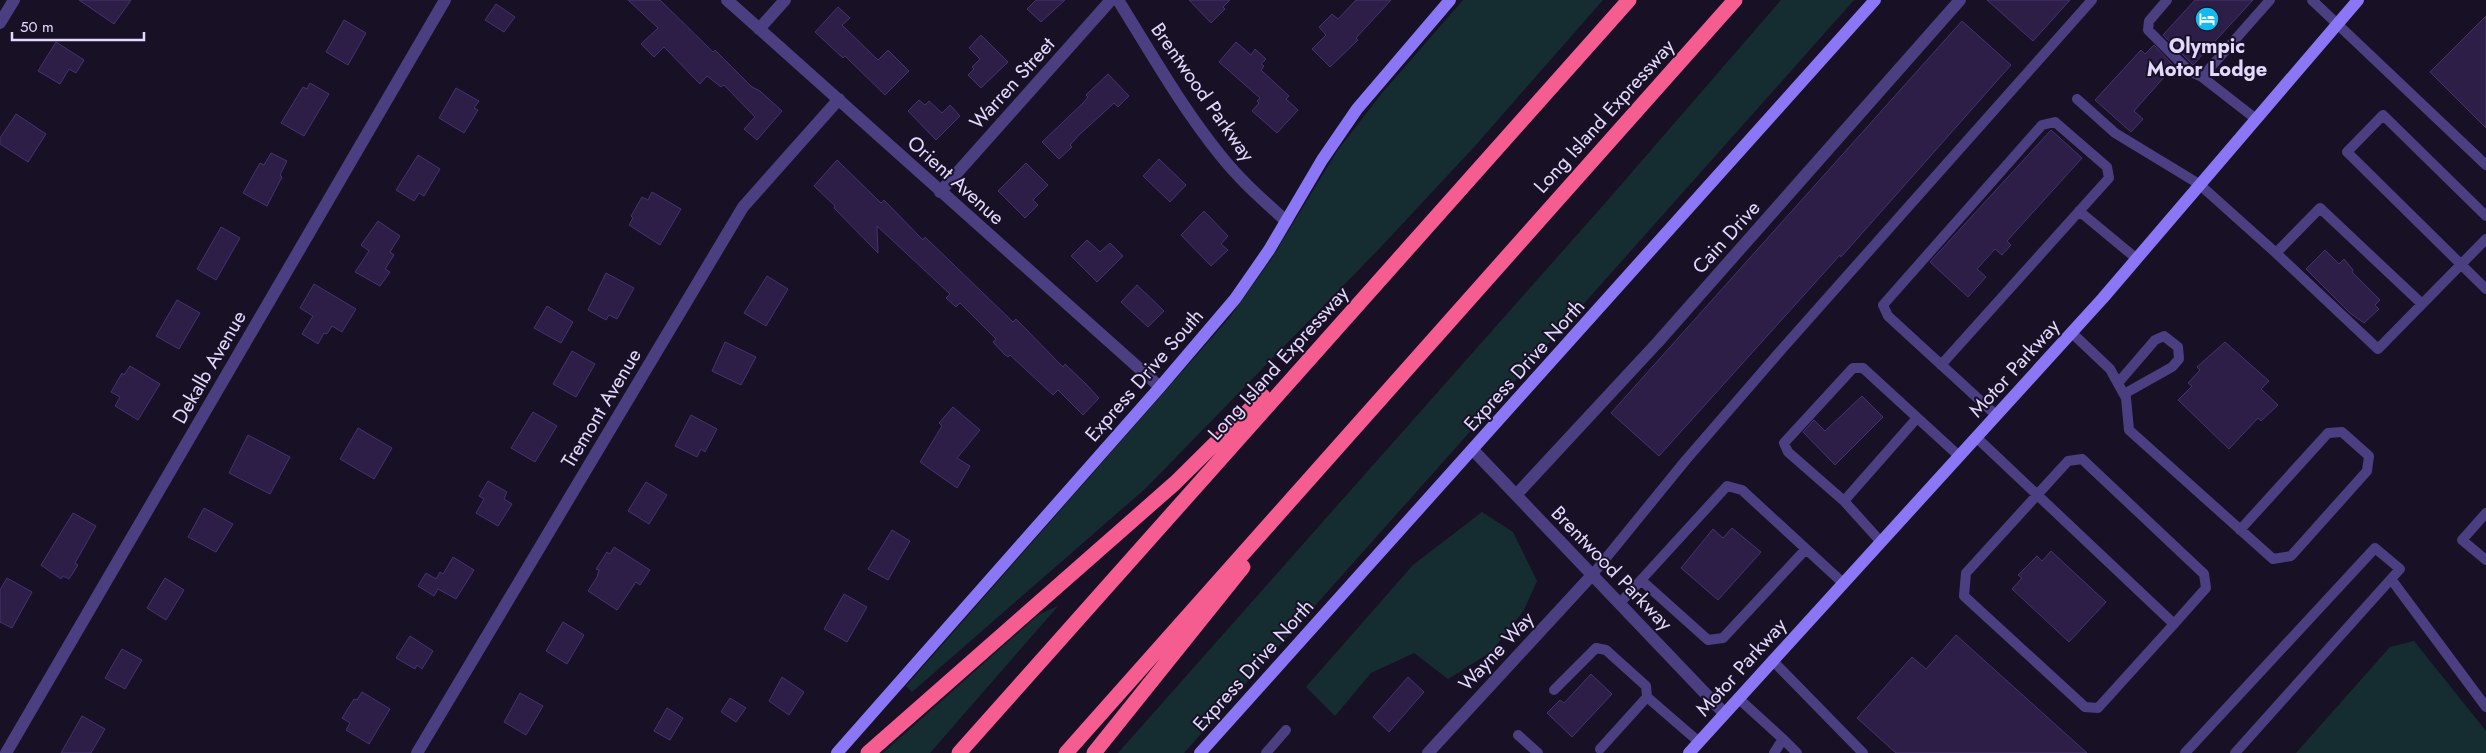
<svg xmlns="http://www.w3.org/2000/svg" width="2486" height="753" viewBox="0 0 2486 753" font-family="Jost,sans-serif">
<rect width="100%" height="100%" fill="#181126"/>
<path fill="#152d30" d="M1463,0H1603L1475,146L1377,251L1146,488L912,692L906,686L1230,317L1270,261L1337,151L1382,93Z
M1781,0H1854L1184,753H1118L1607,201Z
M1482,512L1513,532L1537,581L1524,610L1491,652L1448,679L1414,653L1371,673L1335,716L1306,687L1413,565Z
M1058,606L930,753H883L1038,615Z
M2414,641L2486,731V753H2296L2390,647Z"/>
<path fill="#2c1e46" stroke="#473270" d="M79,0H131L114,24Z
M628,0H660L713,52L715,50L752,87L760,91L782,111L757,140L744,129L755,117L724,85L721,87L707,76L700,84L664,47L654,57L641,44L658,28Z
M1036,0H1065L1041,22L1027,9Z
M1189,0H1230L1223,7L1225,9L1211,23Z
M1356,0H1391L1356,38L1358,40L1330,67L1312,49L1326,35L1319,27L1332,14L1338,19Z
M1987,0H2070L2033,41Z
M2195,0H2253L2193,65L2163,35Z
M496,4L515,17L504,32L485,20Z
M838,7L850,18L842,25L878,60L888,50L909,71L885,95L845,56L843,58L815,32Z
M2486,16V128L2430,72Z
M344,20L366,33L348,65L326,52Z
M1962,21L2011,65L1841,257L1840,255L1659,456L1611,413Z
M981,35L1008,62L981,88L968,75L974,69L972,67L980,59L969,48Z
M56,42L84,60L76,73L69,69L60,84L38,71Z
M1236,42L1251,55L1255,49L1266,59L1261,64L1264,66L1261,70L1289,96L1286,99L1298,110L1277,133L1252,111L1259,103L1257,101L1260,98L1219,62Z
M2154,45L2174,66L2134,111L2143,119L2131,132L2095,100L2141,50L2145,54Z
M1108,74L1129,96L1118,107L1114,103L1079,135L1070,145L1072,147L1059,159L1042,142L1083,103L1088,97L1086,95Z
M310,83L329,94L304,136L281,123L303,87L307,89Z
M456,88L479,101L474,108L478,110L464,133L439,118Z
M919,100L925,105L929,101L942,113L950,105L960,116L936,140L908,111Z
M16,114L46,134L28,162L0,144V138Z
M2051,130L2082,158L2007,241L2011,245L2002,255L1995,249L1977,269L1986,277L1968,297L1930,262Z
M271,153L287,161L280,175L282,177L267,206L243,193L260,163L264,165Z
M418,155L440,169L424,196L419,193L414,201L396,190Z
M1159,159L1186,185L1170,202L1143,176Z
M837,160L881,203L884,200L923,240L925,237L1013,322L1016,319L1063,367L1065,364L1086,384L1099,398L1083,415L1058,390L1053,395L1010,355L1008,357L1004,354L993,342L996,339L960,303L956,307L946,298L950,294L877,226L878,253L834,208L835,206L814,186Z
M1026,163L1048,185L1033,200L1038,205L1025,218L998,191Z
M652,192L681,209L660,245L629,225L633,218L631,216L642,197L648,200Z
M1204,211L1228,236L1221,244L1228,250L1211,266L1181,235Z
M378,221L400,236L390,252L394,255L385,269L390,272L380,286L355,272L369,251L361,245Z
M221,227L240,238L216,280L197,269Z
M1087,240L1100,252L1110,243L1123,256L1097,282L1071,256Z
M2325,250L2339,264L2344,259L2353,270L2352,272L2380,300L2375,305L2379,309L2364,323L2350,313L2306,269Z
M606,273L634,288L617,319L609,315L606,320L588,310Z
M767,276L788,289L766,326L744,313Z
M314,284L356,309L342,332L332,326L327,334L324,333L318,344L302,334L313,316L300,308Z
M1137,285L1164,311L1148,327L1121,302Z
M177,300L200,313L179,349L156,336Z
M547,306L573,322L561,343L534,328Z
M725,342L756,357L741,385L712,371Z
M2225,342L2269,381L2261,389L2278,405L2261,421L2258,418L2229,449L2178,400L2192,386L2188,383L2200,370L2197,367Z
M572,351L595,364L576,397L553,384Z
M130,366L160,384L138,420L115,406L120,397L111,392L122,373L124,375Z
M1862,396L1883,417L1835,465L1803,432L1814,420L1825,431Z
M953,407L980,430L957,458L970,466L957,488L920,462L942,426L939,423Z
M533,412L557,426L535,462L511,448Z
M691,415L717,429L705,452L701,449L697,457L675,446Z
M358,428L392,448L374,479L340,459Z
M248,435L290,457L270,494L229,473Z
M488,481L507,492L504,499L512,504L498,526L476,513L484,499L479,496Z
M646,482L667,495L649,524L628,511Z
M204,508L233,524L216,552L188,537Z
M73,513L96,526L75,563L78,565L69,579L63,576L61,579L41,565Z
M1732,528L1761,552L1718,600L1681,568L1713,529L1723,538Z
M892,530L910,541L888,580L868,569Z
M614,547L650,570L640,585L636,582L617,610L588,591L597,577L599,570L596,569L607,552L610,554Z
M2051,551L2106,602L2069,642L2012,589L2022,578L2018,575L2037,556L2042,561Z
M453,557L474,570L456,599L438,589L434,596L418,586L426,573L436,579L440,572L443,574Z
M7,578L32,592L12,628L0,622V590Z
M165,578L184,590L166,620L147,608Z
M844,594L867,607L847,642L824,629Z
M563,622L584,635L567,664L546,651Z
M1956,635L2087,753H1896L1857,718L1912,657L1926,669Z
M410,636L433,651L422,669L417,665L415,669L396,658Z
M122,649L142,660L125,689L105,678Z
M1591,674L1612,694L1572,737L1547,713L1560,700L1564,703Z
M782,677L804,692L789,715L769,701Z
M1408,677L1424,692L1389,732L1373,717Z
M362,692L390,709L369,744L346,730L350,723L342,718L354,699L357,700Z
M520,693L543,706L526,735L504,722Z
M730,698L746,708L736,722L721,712Z
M667,708L683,718L670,740L654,731Z
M82,716L105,729L91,753H61Z"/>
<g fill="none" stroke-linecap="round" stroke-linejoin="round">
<path stroke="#4b3f82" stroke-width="10" d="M2167,0L2149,21L2148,30L2189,71L2202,77
M2312,0L2486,165
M2077,99L2115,133L2199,184L2276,253L2378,349L2486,239
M2256,119L2202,77L2270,0
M2079,211L2137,259
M2486,216L2383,115L2347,152L2486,289
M2276,253L2320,208L2422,304
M2072,333L2110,369L2126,398L2129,430L2273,559L2291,556L2367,471L2369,456L2342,432L2328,433L2240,530
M1941,365L2109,178L2107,167L2055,122L2042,125L1883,305L1888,316L1996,415
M2118,383L2155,340L2164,336L2178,347L2179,359L2172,367L2124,394
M1976,437C2042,500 2108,562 2174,624L2098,708L2085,707L1964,596L1966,573L2068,461L2082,459L2204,574L2206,588L2174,624
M1844,501L1917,418
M2486,513L2462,540L2486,560
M1881,542L1844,501L1788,452L1784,443L1853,368H1863L1959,456
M1593,574L1685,461L1782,349L2092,0
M1641,580L1708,640L1723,638L1806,549
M1620,603L1727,486L1742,490L1843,583
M1772,660L1863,753
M1554,690L1596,648L1606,650L1646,686L1647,697L1699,742
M1738,698L1783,739L1774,753
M1518,735L1538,753
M1783,739L1797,753
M1600,749L1647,697
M1266,753L1286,730
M2185,753L2375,548L2400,569L2391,579
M2235,753L2391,579L2486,707"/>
<path stroke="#4b3f82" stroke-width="12" d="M727,0L1160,387
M1118,0C1151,53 1182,108 1221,156C1240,180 1263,200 1286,221
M0,23L14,0
M759,29L785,0
M940,192L1111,0
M1473,450L1724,713
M1516,495L1658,342L1960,0
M6,753L445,0
M417,753L743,207L839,99
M1428,753L1593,574"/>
<path stroke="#8b76f6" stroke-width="12" d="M837,753L1160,387L1235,299L1269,250L1322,160L1357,109L1450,0
M1200,753L1875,0
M1689,753L2103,298L2358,0"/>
<path stroke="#f55c8f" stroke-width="15" d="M868,753L1175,483L1263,396
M959,753L1629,0
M1066,753L1735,0
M1094,753L1243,567"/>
</g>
<defs>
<g id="hotel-disc" transform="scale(1.25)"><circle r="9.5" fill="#12baf0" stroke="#181126"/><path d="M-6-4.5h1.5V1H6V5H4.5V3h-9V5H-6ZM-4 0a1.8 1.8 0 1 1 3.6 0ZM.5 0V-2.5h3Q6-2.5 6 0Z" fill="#fff"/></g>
</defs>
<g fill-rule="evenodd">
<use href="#hotel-disc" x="2207" y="19"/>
</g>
<g text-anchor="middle" stroke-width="4" stroke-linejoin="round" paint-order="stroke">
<g font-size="20" font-weight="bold" fill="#e2d9fd" stroke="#181126">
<text x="2207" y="53">Olympic<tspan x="2207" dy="23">Motor Lodge</tspan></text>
</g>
<g font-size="20" fill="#e2d9fd" stroke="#181126">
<text transform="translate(1012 83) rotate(-48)" y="7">Warren Street</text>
<text transform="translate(1203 92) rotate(55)" y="7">Brentwood Parkway</text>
<text transform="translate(1604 116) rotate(-48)" y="7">Long Island Expressway</text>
<text transform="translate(956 180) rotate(42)" y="7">Orient Avenue</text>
<text transform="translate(1726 237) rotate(-48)" y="7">Cain Drive</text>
<text transform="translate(1278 363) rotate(-48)" y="7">Long Island Expressway</text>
<text transform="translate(1524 365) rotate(-48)" y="7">Express Drive North</text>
<text transform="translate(209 367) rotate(-60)" y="7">Dekalb Avenue</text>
<text transform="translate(2014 368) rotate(-48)" y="7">Motor Parkway</text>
<text transform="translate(1144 375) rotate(-49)" y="7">Express Drive South</text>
<text transform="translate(601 408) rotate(-59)" y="7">Tremont Avenue</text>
<text transform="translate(1612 568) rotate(46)" y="7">Brentwood Parkway</text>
<text transform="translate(1496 651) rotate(-47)" y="7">Wayne Way</text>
<text transform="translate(1253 665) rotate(-48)" y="7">Express Drive North</text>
<text transform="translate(1741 667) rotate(-48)" y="7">Motor Parkway</text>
</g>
</g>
<path d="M12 32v8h132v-8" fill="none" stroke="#e2d9fd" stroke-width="2.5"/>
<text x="20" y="32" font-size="15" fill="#e2d9fd" stroke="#181126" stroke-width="4" paint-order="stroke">50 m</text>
</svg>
